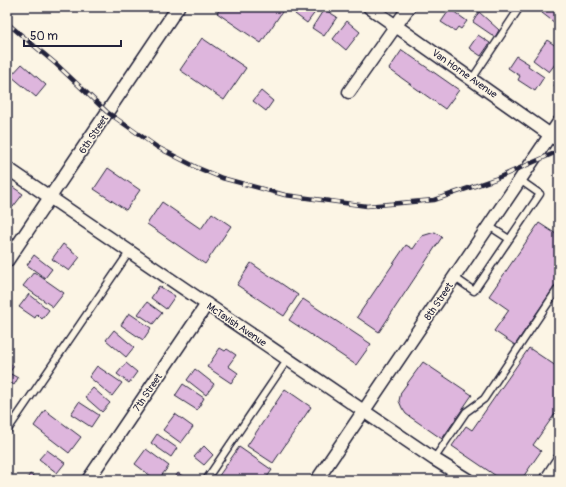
<svg xmlns="http://www.w3.org/2000/svg" width="566" height="487" viewBox="0 0 566 487" font-family="Pangolin,sans-serif">
<rect width="100%" height="100%" fill="#fcf5e5"/>
<filter id="ink" filterUnits="userSpaceOnUse"><feTurbulence type="fractalNoise" baseFrequency=".025" numOctaves="2"/><feDisplacementMap in="SourceGraphic" scale="8" xChannelSelector="R" yChannelSelector="G"/><feConvolveMatrix kernelMatrix="1 2 1 2 8 2 1 2 1" color-interpolation-filters="sRGB"/></filter>
<g filter="url(#ink)">
<path fill="#deb6dd" stroke="#22223b" d="M222,7H281L282,12L261,43L217,13Z
M300,7H319L307,23L295,14Z
M546,7H559V26L542,13Z
M324,9L337,17L324,36L312,28Z
M450,9L467,21L461,29L458,27L455,31L441,22Z
M479,12L499,30L495,37L473,22Z
M347,21L360,32L346,50L333,39Z
M478,35L490,43L481,56L469,48Z
M202,38L246,68L224,100L180,70Z
M547,40L559,48V59L549,72L533,60Z
M402,50L459,90L445,109L389,69Z
M516,56L529,64L528,66L544,77L535,91L518,80L520,76L508,68Z
M22,64L46,85L36,97L11,76Z
M557,81L559,83V89L554,86Z
M261,91L273,101L266,111L253,101Z
M108,168L140,190L126,210L94,189Z
M7,183L23,194L13,207L7,203Z
M162,202L201,229L212,213L231,226L205,264L147,224Z
M539,223L559,236V280L515,345L494,331L509,310L489,296Z
M435,232L442,237L379,332L357,317L406,245L413,249L422,236Z
M63,244L80,257L69,271L52,259Z
M34,255L52,269L45,278L27,265Z
M251,263L298,295L284,316L237,285Z
M34,272L64,293L53,307L23,286Z
M159,286L175,296L166,309L151,298Z
M29,294L49,310L42,319L37,314L35,318L19,307Z
M303,299L371,344L356,365L289,320Z
M147,302L162,313L153,324L138,314Z
M129,313L151,328L143,340L121,325Z
M114,330L134,347L126,357L106,340Z
M220,348L225,351L227,349L236,355L228,366L238,373L231,383L207,367Z
M529,348L559,368V408L533,445L541,451L521,480H502L452,446L466,426L472,430Z
M7,362L14,366L9,373L18,378L14,385L11,383L7,388Z
M423,362L472,395L442,439L406,414L402,408L399,401L401,392Z
M126,363L137,372L129,383L117,374Z
M97,366L122,383L112,396L89,377Z
M195,369L214,384L206,395L187,380Z
M183,384L204,398L197,410L175,396Z
M93,388L110,403L102,412L85,397Z
M285,389L311,407L273,463L247,446Z
M79,402L99,415L91,427L71,414Z
M45,410L81,437L69,453L34,426Z
M175,414L193,427L181,443L163,430Z
M157,434L177,448L171,457L151,443Z
M204,446L213,455L204,465L194,457Z
M239,447L272,470L265,480H216Z
M146,449L169,466L158,480H156L135,464Z
M47,450L65,463L57,473L39,459Z
M178,473L189,480H173Z
M30,474L39,480H26Z"/>
<g fill="none" stroke-linecap="round" stroke-linejoin="round">
<g stroke="#22223b" stroke-width="9">
<path id="service" d="M472,79L520,7
M489,226L509,239
M454,277L474,291L540,194L520,180
M7,431L130,251
M434,459L466,412L484,399L559,287
M206,480L288,359"/>
</g>
<g stroke="#22223b" stroke-width="15">
<path id="minor" d="M369,7L559,141
M349,92L409,7
M7,168L434,459L468,480
M7,261L178,7
M88,480L207,304
M317,480L559,122
M546,480L559,460"/>
</g>
<use href="#service" stroke="#fcf5e5" stroke-width="6"/>
<use href="#minor" stroke="#fcf5e5" stroke-width="12"/>
<g stroke="#22223b" stroke-width="4.5">
<path id="rail" d="M7,23L56,64L107,112L157,147L198,168L222,178L285,195L367,206L434,200L495,179L559,151"/>
</g>
<use href="#rail" stroke="#fcf5e5" stroke-width="3" stroke-dasharray="9" stroke-linecap="butt"/>
</g>
</g>
<g text-anchor="middle" stroke-width="3" stroke-linejoin="round" paint-order="stroke">
<g font-size="10" fill="#22223b" stroke="#fcf5e5">
<text transform="translate(465 73) rotate(35)" y="4">Van Horne Avenue</text>
<text transform="translate(93 134) rotate(-56)" y="4">6th Street</text>
<text transform="translate(438 301) rotate(-56)" y="4">8th Street</text>
<text transform="translate(237 324) rotate(34)" y="4">McTavish Avenue</text>
<text transform="translate(147 392) rotate(-56)" y="4">7th Street</text>
</g>
</g>
<rect width="566" height="487" fill="none" stroke="#fcf5e5" stroke-width="24"/>
<rect x="12" y="12" width="542" height="463" fill="none" stroke="#22223b" stroke-width="1.5" filter="url(#ink)"/>
<path d="M24 40v6h97v-6" fill="none" stroke="#22223b" stroke-width="2"/>
<text x="30" y="40" font-size="12" fill="#22223b" stroke="#fcf5e5" stroke-width="3" paint-order="stroke">50 m</text>
</svg>
